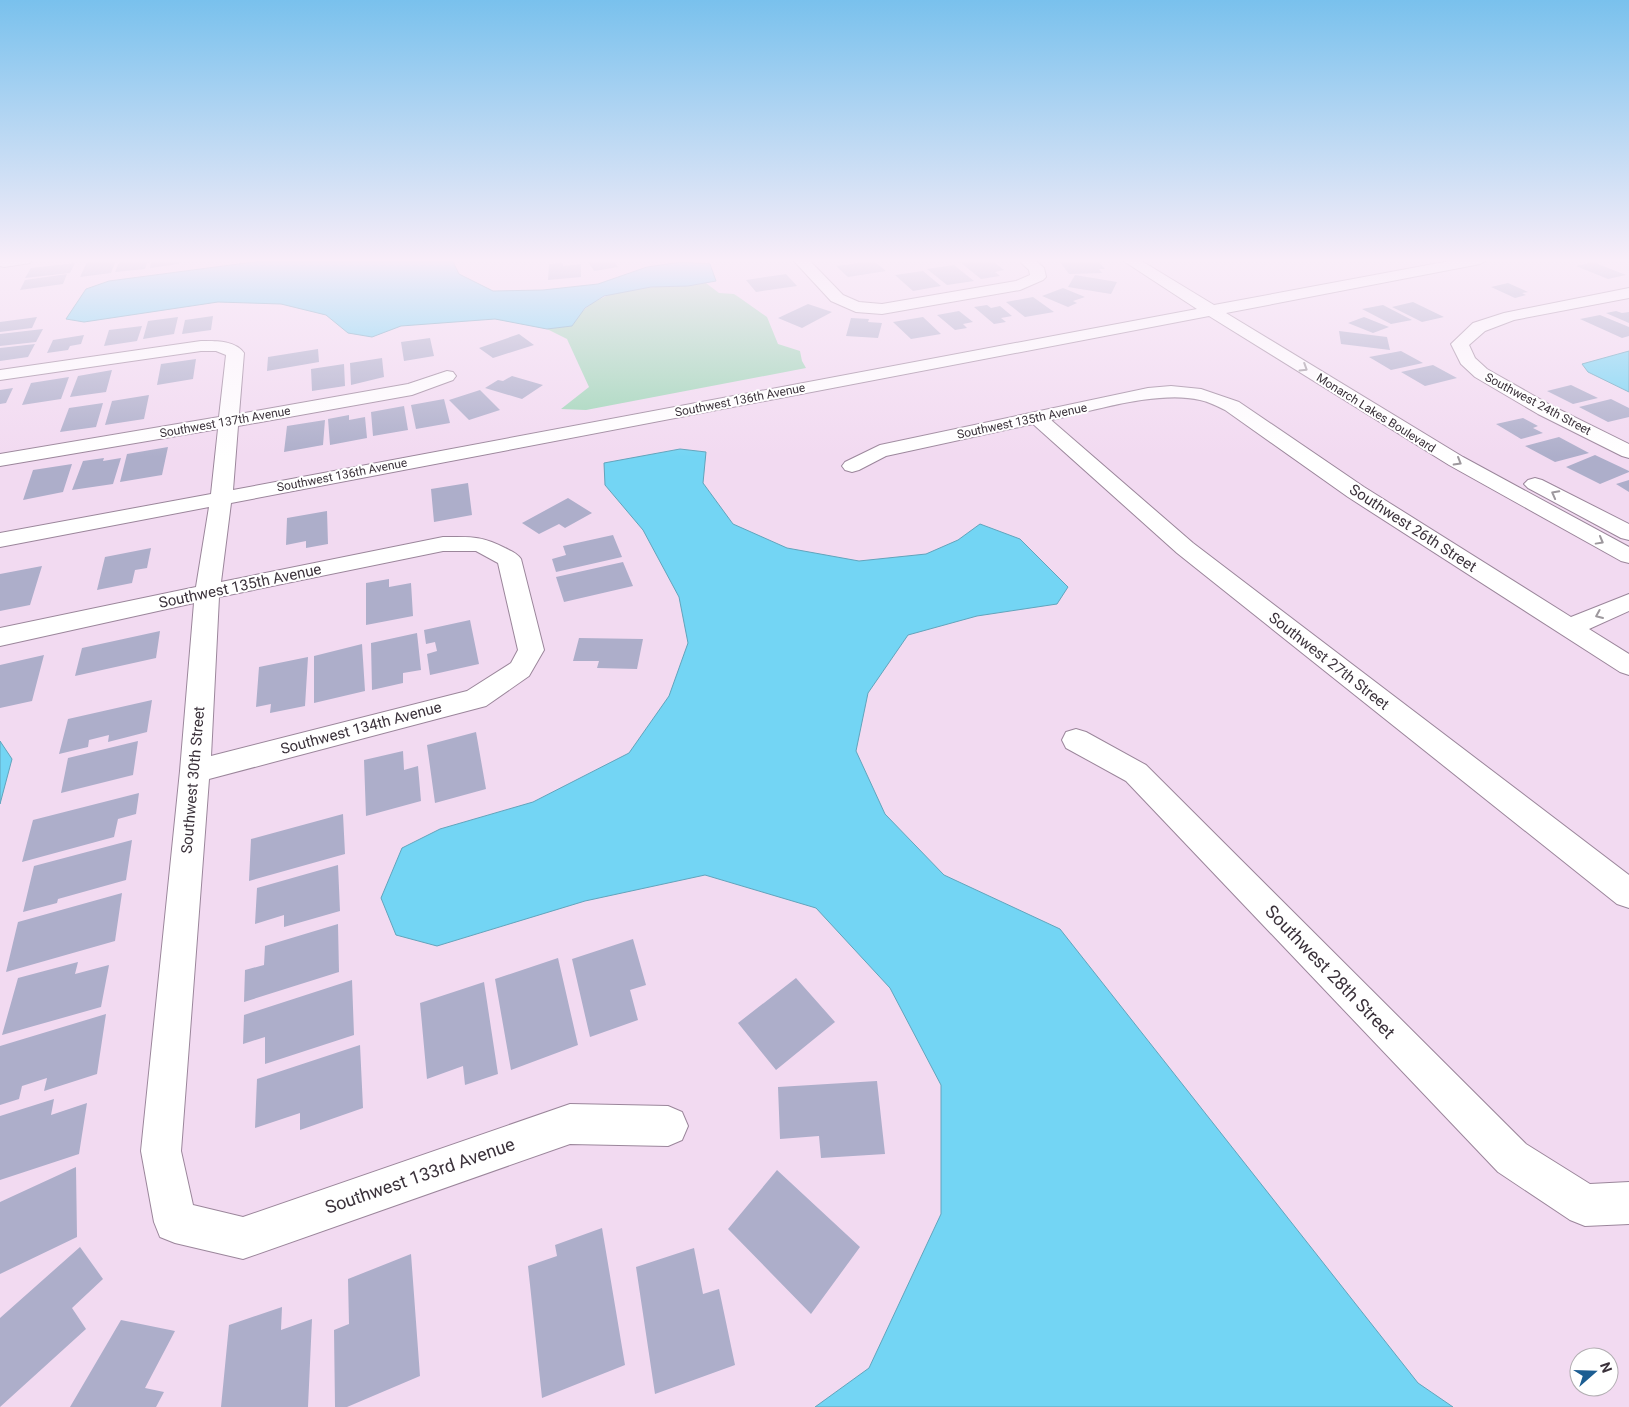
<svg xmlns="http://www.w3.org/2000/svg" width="1629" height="1407" viewBox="0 0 1629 1407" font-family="Roboto,sans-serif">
<rect width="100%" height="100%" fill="#f2daf1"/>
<path fill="#9ed6b7" d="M706,283L719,293L734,294L740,298L767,317L778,344L800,351L802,361L806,368L586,410L561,409L589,387L567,339L547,329L572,326C576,320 581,312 586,308C619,281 667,290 706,283Z"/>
<path fill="#73d5f4" stroke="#62a4bc" d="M269,260H452L459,274L493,291L543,290L598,284L647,267L682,262L710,264L716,281L688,286L651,287L604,296L585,308L572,326L547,329L495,319L401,326L372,337L348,333L326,315L281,304L218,302L84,322L66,319L86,289L109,281Z
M1629,351V392L1588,372L1582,364Z
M680,449L706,452L703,483L733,524L787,548L859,561L926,554L958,540L980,524L1020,539L1068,587L1057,604L977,616L908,635L868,693L856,751L885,814L944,875L1060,929L1418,1383L1453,1407H815L869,1368L941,1214V1085L890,988L816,908L705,875L585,901L437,946L396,935L381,898L402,848L440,829L533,802L629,753L669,696L688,643L679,597L643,530L605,485L604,463Z
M0,741L12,759L0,804Z"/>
<path fill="#adaeca" d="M99,260H116L111,273L80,277L87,262Z
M120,260H148L145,269L115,272Z
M152,260H180L179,264L150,268Z
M587,260H613L618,267L594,271Z
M972,260H991L1004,270L995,272L1000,276L981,279L960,262Z
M874,261L886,271L848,277L836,266Z
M1098,261L1105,269H1099L1102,273L1069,274L1060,262Z
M1593,262L1626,275L1608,279L1576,266Z
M75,263L70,273L25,278L31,268Z
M563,263V266L581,264V277L548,280L549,264Z
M954,265L974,281L947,285L927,269Z
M923,271L941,286L913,291L895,275Z
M67,274L63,284L20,290L25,280Z
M786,274L797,286L756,292L746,280Z
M1075,275L1117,282L1111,294L1068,287Z
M1508,283L1528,292L1522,293L1526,295L1515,298L1491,287Z
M1063,288L1085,297L1073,301L1077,303L1068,307L1042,296Z
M1033,297L1054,312L1025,317L1006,302Z
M1413,302L1444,317L1422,322L1392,307Z
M808,304L832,312L802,328L778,318Z
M987,305L991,308L1000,306L1012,316L1001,318L1006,322L994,324L974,307Z
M1383,305L1412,320L1391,324L1362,309Z
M959,311L973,322L963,324L967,328L955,330L937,315Z
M1616,311L1622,313L1629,312V323L1606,313Z
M1600,315L1629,327V336L1622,338L1580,319Z
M213,316L211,330L182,334L185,320Z
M37,317L32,328L0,332V322Z
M178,317L174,334L143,339L148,321Z
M923,317L941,334L911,339L893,322Z
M1364,317L1389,327L1373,333L1348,323Z
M851,318L869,319L868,322L882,323L878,338L846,336Z
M142,326L137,341L104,346L109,330Z
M43,329L36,342L0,346V334Z
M1339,331L1387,337L1390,350L1341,344Z
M519,334L534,345L493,358L479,348Z
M84,335L81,344L70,346L68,350L47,353L53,340Z
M430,338L434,356L404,361L401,342Z
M35,344L28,357L0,361V348Z
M318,349L319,362L267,371L268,357Z
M1401,351L1423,363L1391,370L1369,357Z
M382,358L384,377L351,385L350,363Z
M196,359L193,379L157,385L161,364Z
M344,364L345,386L312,391L311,369Z
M1433,365L1457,378L1425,386L1401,372Z
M112,370L106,392L70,397L78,376Z
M512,376L543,385L522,399L485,388L498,380L503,381Z
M69,377L61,399L22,405L31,383Z
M1571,385L1598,398L1573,404L1547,391Z
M13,388L6,403L0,404V390Z
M480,390L500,410L469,420L449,400Z
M149,395L144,419L105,425L112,401Z
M444,399L450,423L416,429L411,405Z
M1611,399L1629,408V417L1608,422L1579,407Z
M103,403L96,427L60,432L69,408Z
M404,406L408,430L373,436L371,412Z
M349,415V420L365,417L367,438L330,445L328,419Z
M1523,418L1538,426L1533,428L1543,433L1521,439L1496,424Z
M325,420L323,445L284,452L287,426Z
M1559,437L1589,453L1555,462L1525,446Z
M168,447L162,475L120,482L127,454Z
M1595,455L1629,471V472L1600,484L1566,467Z
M104,458L103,461L121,458L113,484L72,490L83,461Z
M72,464L63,492L23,500L33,470Z
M1629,480V492L1616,484Z
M468,483L472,515L434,522L431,489Z
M568,498L592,513L565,528L559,524L539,534L522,523Z
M327,511L328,544L306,548V541L286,545L287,518Z
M613,535L622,557L556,572L552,559L566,555L563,546Z
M151,548L147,568L135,570L132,583L97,590L105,557Z
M623,562L633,586L564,602L556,577Z
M42,566L30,605L0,611V574Z
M389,579V587L411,583L413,616L366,625V583Z
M470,620L479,664L430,675L427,654L437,651L435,642L426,644L424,630Z
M160,631L156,658L75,676L82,648Z
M417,633L421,670L403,673V683L372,690L371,643Z
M579,638L643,639L637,669L597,668L599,661H573Z
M362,644L365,691L314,703V656Z
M44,655L32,701L0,708V665Z
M308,657L305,706L270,713L271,704L256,707L259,667Z
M152,700L147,732L108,742L109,735L89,740L88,747L59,754L68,719Z
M476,732L486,789L435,803L427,745Z
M138,741L133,775L61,793L68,758Z
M403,751L404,770L418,766L421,801L366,816L364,760Z
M139,793L136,814L118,819L114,837L22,862L33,820Z
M343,814L345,854L249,881L251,839Z
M132,840L126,880L58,899L57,903L23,912L34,866Z
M338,865L340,911L284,927V915L255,924L257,888Z
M122,893L115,941L6,972L18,922Z
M338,924L339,972L244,1002L245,970L264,965L265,946Z
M633,939L646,985L630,990L638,1020L590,1037L572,959Z
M558,958L578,1045L511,1070L495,979Z
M78,962L75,974L109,965L101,1007L2,1035L18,978Z
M796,978L835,1022L776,1070L738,1023Z
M352,980L354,1035L265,1064V1037L243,1044L244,1015Z
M484,982L498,1074L465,1085L463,1066L427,1079L420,1003Z
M106,1014L97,1074L44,1091L47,1078L22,1086L19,1099L0,1105V1046Z
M360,1045L363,1108L300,1130V1113L255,1128L257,1079Z
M877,1081L885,1154L821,1158L819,1136L780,1139L778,1087Z
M54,1099L51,1115L87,1103L79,1154L0,1180V1116Z
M76,1167L77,1237L0,1274V1202Z
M777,1170L860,1247L811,1314L728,1229Z
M602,1228L625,1365L542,1398L528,1266L557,1256L555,1245Z
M80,1247L103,1279L72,1308L86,1329L0,1407V1318Z
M694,1248L703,1294L719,1289L735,1365L655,1394L636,1267Z
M411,1254L420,1376L347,1407H335L334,1330L349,1324L348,1279Z
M282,1307L281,1330L312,1319L308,1407H221L229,1325Z
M121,1320L175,1331L145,1388L164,1392L156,1407H70Z"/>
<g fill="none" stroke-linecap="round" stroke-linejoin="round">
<g stroke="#9b869b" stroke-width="2">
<path id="minor" d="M0,260H32L30,263L4,267L0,266Z
M793,260H809L843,295L859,302L882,304L1016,281L1030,275L1029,270L1018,260H1035L1044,268L1046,277L1043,280L1020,290L882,314L856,312L831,301Z
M1122,260H1140L1214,305L1455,260H1487L1480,264L1226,313L1463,457L1629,547V563L1621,561L1449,465L1209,316L231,503L221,582L443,537C469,537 481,535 505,548C511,551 517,553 521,559L544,650L529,676L486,706L209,779L181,1151L193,1205L243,1217L570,1104L668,1106L682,1112L688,1126L682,1140L668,1146L570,1144L243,1259L175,1243L160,1237L154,1222L141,1151L180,771L194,603L0,646V628L196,587L209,507L0,547V533L211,494L218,429L0,466V454L219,417L226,355L216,351H201L0,380V370L201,341C215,341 235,340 244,353L239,414L408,384L447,371L453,372L456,376L453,380L412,395L238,426L233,490L1197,309ZM443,551H476L498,563L518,650L511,663L467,691L211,756L219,597Z
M1629,288V298L1514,320L1485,331L1469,345L1475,358L1487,369L1552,406L1629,444V458L1622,456L1538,414L1475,377L1461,364L1451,344L1473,323L1504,313Z
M1171,386L1201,389L1239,402L1364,487L1571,617L1629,594V611L1589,629L1629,654V675L1620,672L1348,497L1225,410C1217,406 1209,402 1200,400C1158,390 1093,411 1051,420L1193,543L1629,875V908L1617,904L1177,553L1033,424L886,456L859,470L852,472L845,470L842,466L845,462L880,445L1148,388Z
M1535,478L1542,480L1629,524V540L1621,538L1528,488L1524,484L1528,480Z
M1076,729L1086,732L1146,765L1526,1144L1590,1184L1629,1182V1224L1585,1226L1570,1220L1498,1172L1126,781L1066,748L1062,740L1066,732Z"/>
</g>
<use href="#minor" fill="#fff" fill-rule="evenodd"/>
</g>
<defs><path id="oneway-chevron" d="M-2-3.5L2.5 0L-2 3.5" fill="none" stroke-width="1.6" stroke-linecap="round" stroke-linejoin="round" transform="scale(1.25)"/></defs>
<g stroke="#9d989d">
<use href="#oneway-chevron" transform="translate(1304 368) rotate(32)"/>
<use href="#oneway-chevron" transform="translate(1458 462) rotate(30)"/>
<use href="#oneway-chevron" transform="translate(1555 494) rotate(-152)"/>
<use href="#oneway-chevron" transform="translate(1600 541) rotate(29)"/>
<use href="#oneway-chevron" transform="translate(1599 615) rotate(157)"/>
</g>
<linearGradient id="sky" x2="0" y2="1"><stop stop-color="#79c1ed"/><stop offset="0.57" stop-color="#f9eef9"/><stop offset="1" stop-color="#f9eef9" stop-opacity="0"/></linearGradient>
<rect width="1629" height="457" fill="url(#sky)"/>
<g text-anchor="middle" stroke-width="4" stroke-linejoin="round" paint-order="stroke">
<g font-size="12" fill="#3b323b" stroke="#fff">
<text transform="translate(740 400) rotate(-11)" y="4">Southwest 136th Avenue</text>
<text transform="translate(1538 404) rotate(28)" y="4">Southwest 24th Street</text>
<text transform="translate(1376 413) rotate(32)" y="4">Monarch Lakes Boulevard</text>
<text transform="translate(1022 421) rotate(-12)" y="4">Southwest 135th Avenue</text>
<text transform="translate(225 422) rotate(-10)" y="4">Southwest 137th Avenue</text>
<text transform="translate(342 475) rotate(-11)" y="4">Southwest 136th Avenue</text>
</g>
<g font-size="15" fill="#3b323b" stroke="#fff">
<text transform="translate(1413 528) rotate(33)" y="5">Southwest 26th Street</text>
<text transform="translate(240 586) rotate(-12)" y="5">Southwest 135th Avenue</text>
<text transform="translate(1329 661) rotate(38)" y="5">Southwest 27th Street</text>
<text transform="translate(361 728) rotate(-15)" y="5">Southwest 134th Avenue</text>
<text transform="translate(193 780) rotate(-85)" y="5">Southwest 30th Street</text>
</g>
<g font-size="18" fill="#3b323b" stroke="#fff">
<text transform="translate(1330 972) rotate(46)" y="6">Southwest 28th Street</text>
<text transform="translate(420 1176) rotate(-19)" y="6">Southwest 133rd Avenue</text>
</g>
</g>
<g transform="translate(1594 1372) rotate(70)"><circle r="24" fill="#ffffff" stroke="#b1adb1"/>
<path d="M0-4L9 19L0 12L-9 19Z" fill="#1c5d92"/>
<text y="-8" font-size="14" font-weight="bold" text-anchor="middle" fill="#3b323b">N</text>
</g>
</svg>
